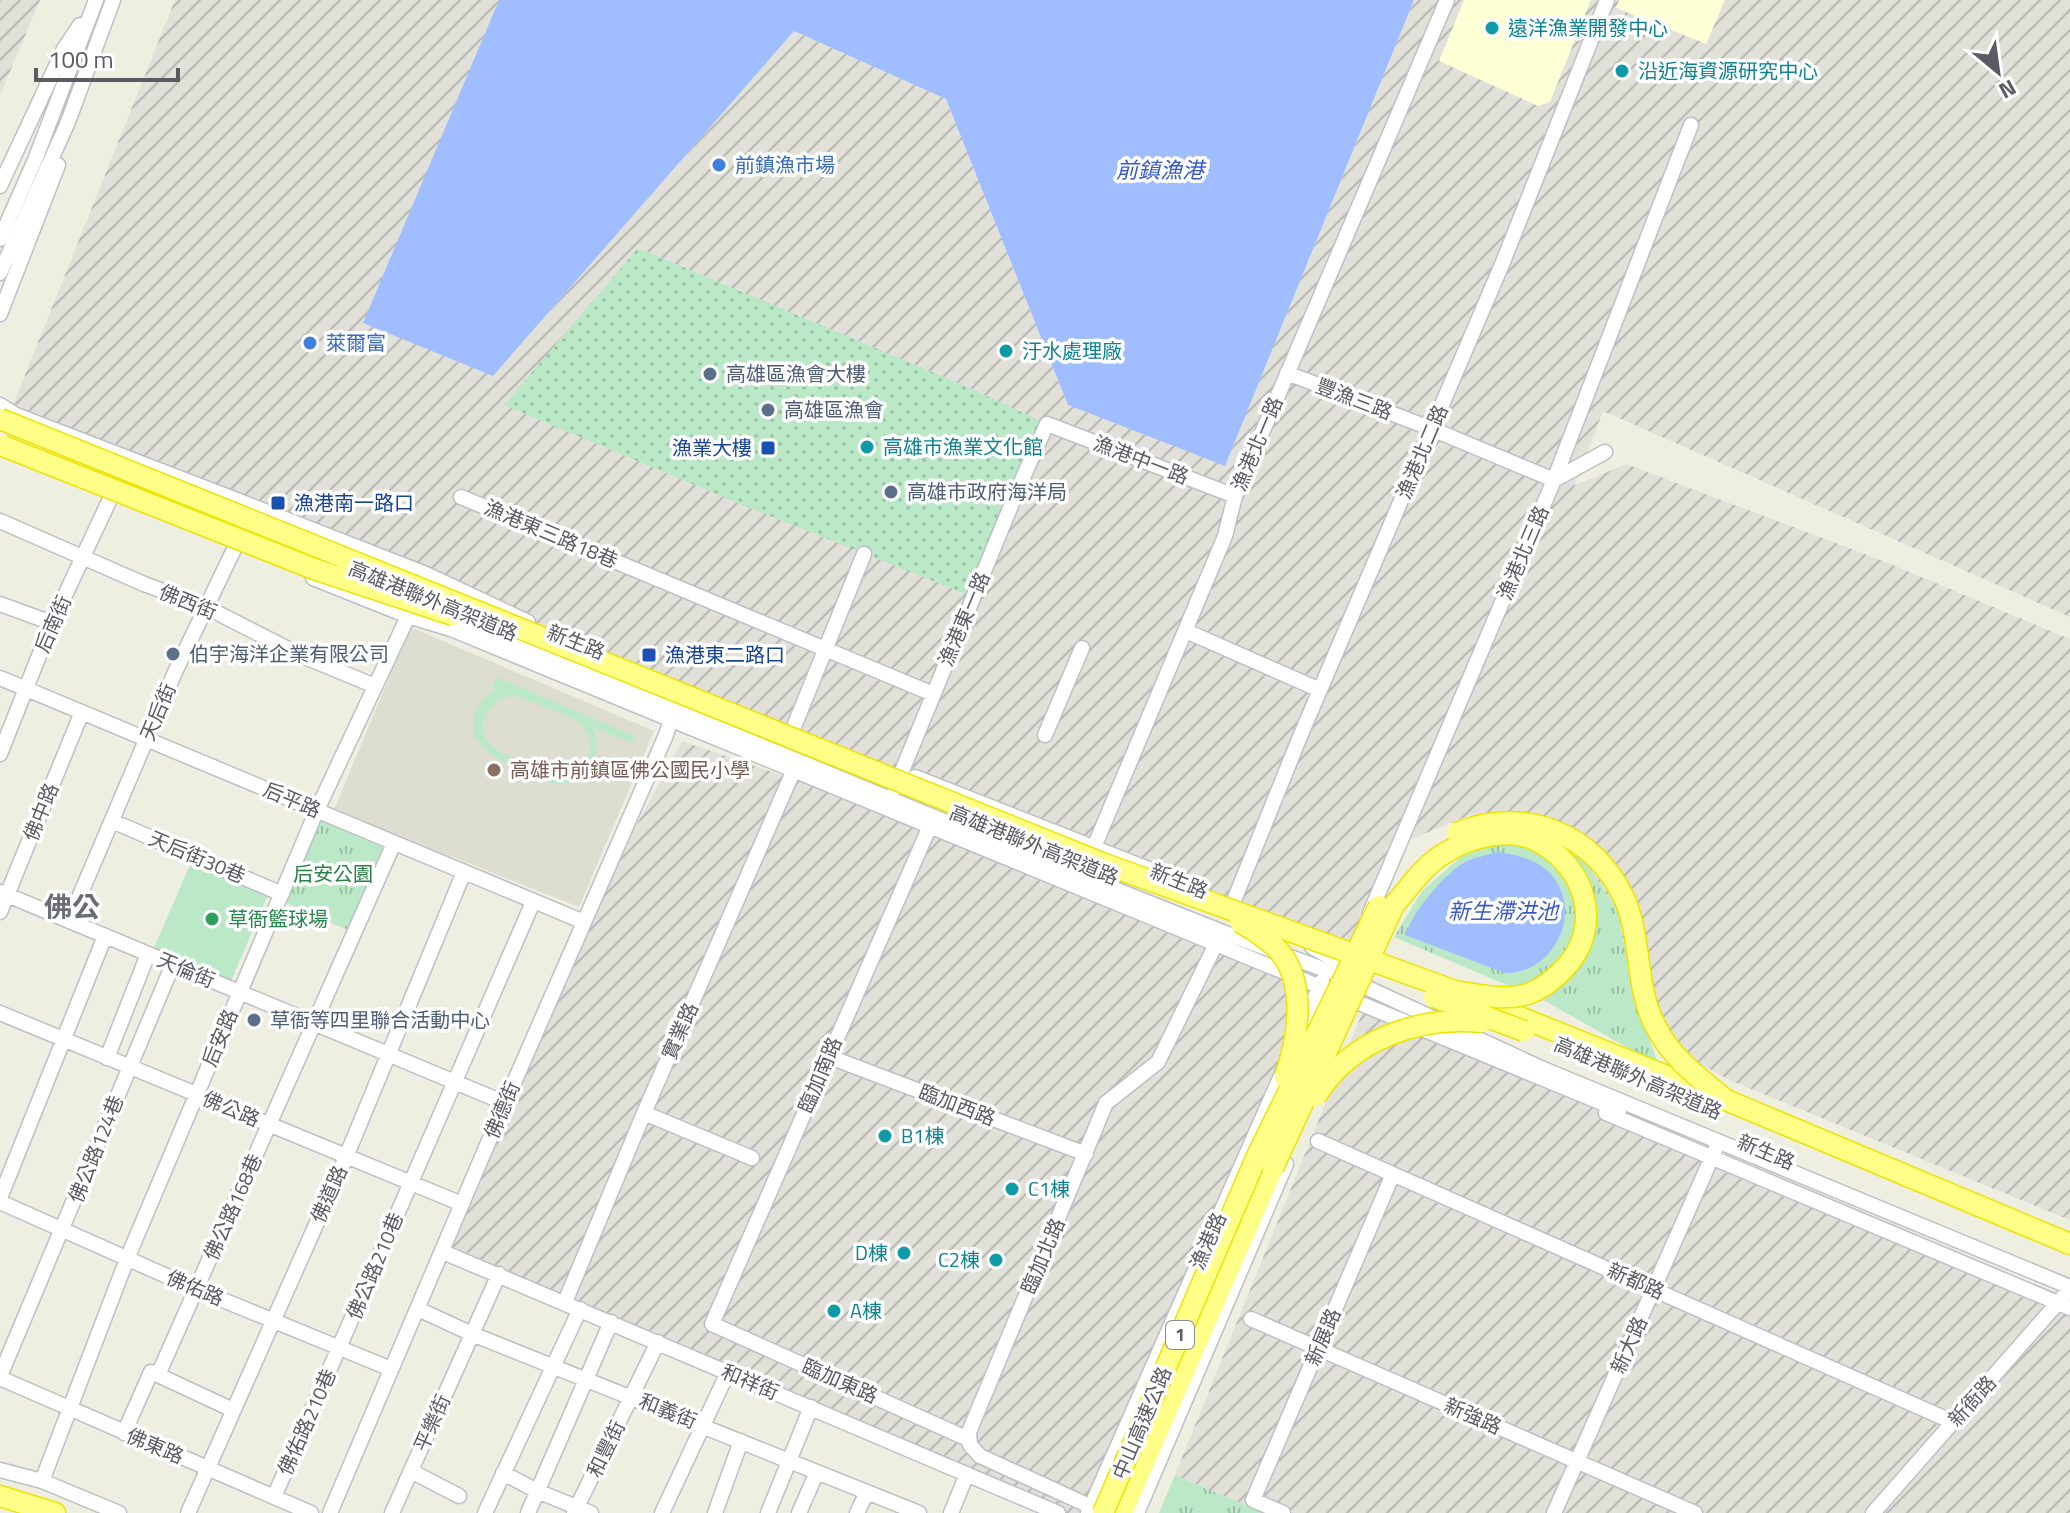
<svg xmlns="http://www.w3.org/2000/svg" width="2070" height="1513" viewBox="0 0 2070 1513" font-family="'Titillium Web','Noto Sans TC',sans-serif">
<defs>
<pattern id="industrial-furrows" width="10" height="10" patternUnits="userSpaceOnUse" patternTransform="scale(2)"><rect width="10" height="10" fill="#e1e1d9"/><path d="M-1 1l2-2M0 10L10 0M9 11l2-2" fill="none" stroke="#b9b9b4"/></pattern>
<pattern id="grass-dots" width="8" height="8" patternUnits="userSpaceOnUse" patternTransform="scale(2)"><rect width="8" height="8" fill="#bbe8c7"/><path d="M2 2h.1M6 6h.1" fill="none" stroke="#9bbfa5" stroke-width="1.8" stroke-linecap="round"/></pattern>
<pattern id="park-tufts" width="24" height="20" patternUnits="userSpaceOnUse" patternTransform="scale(2)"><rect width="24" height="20" fill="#bbe8c7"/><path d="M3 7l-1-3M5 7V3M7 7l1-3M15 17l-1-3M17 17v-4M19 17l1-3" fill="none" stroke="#9bbfa5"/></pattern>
</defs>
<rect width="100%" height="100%" fill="#eeeee1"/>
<path fill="#feffd5" d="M1464,0H1591L1550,102L1538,106L1439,61Z
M1619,0H1725L1707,44L1616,8Z"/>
<path fill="url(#industrial-furrows)" d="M0,0H40L0,95Z
M175,0H499L364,323L493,376L794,31L946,99L1068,405L1225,466L1414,0H1464L1439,61L1538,106L1550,102L1591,0H1619L1616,8L1706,44L1725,0H2070V617L1603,411L1574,486L1626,464L1883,561L2070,639V1220L1727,1079L1660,1041L1510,825L1470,815L1409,840L1350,966L5,425Z
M682,741L930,826L1319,988L1088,1513H1058L446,1260L584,922Z
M1363,1011L2070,1308V1513H1264L1175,1475Z"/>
<path fill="#deded0" d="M410,627L654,731L579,907L334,810Z"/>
<path fill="url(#grass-dots)" d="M638,248L970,388L1047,424L973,597L750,508L504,405Z"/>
<path fill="url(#park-tufts)" d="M318,819L385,848L348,930L282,901Z
M1511,838L1581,855L1617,910L1632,984L1658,1065L1547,1002L1394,937L1422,891L1462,856Z
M1175,1475L1264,1513H1159Z"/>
<path fill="#bbe8c7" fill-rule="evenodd" d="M497,677L635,736L632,743L594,728C602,755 591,785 558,784C546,783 533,775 523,771C497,760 464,746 476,711C480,700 486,695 497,690L492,688ZM516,696L576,720C586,728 592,739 589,752C580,788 543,770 522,761C511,756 496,753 489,743C473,721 492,697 516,696Z
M193,858L270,890L231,981L154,948Z"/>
<path fill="#a0bdff" d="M499,0H1414L1225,466L1068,405L946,99L794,31L493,376L363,323Z
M1498,852C1517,855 1536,859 1550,873C1585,911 1554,974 1505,973L1405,935C1413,912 1444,873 1467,861C1476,857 1488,855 1498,852Z"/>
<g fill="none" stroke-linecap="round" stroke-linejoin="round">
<g stroke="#bebfc6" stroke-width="17">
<path id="minor" d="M0,186L64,49L80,25
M0,239L35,160L96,0
M0,273L68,122L113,0
M0,314L58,165
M1287,373L1432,429L1554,480L1605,452
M0,405L16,415L229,497L234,503
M229,497L426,574L528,622
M461,497L933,694
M0,521L144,584L206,607L300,655L375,686
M313,578L408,616L451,629L1619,1110
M0,604L52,623
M445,615L934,817L1220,931L1342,976L1541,1068L2070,1287
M1186,631L1320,690
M0,678L584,922
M793,729L864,554
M1045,735L1082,648
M0,754L52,623L111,497
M915,777L1179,881
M895,788L1017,491L1047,424L1235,496
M112,821L282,894
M930,826L712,1324L968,1439
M1092,852L1225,536L1235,496L1447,0
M0,892L505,1103
M1233,903L1299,739L1503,262L1607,0
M0,912L82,712
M1370,913L1554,480L1691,125
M69,921L175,672L252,512
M1312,947L1356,972
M0,1013L462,1204
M1300,1031L1322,981
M827,1056L1086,1154
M107,1058L148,954
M644,1113L752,1158
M1606,1113L2070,1308
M1318,1141L1953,1422
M0,1198L105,936
M0,1202L196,1289L391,1369
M443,1252L1058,1513
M565,1302L644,1113L796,765
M418,1309L472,1334L919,1513
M1251,1319L1695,1513
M158,1375L394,843
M158,1375L233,1410
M0,1376L173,964
M0,1378L311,1513
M124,1433L151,1372L158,1375
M0,1470L42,1481L119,1513
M411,1471L459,1496
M503,1473L537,1491L591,1513
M42,1481L127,1259L317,810L411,610
M274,1497L533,902
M188,1513L346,1157L464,872
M330,1513L505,1103L666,735L673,713
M392,1513L499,1274
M485,1513L580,1309
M528,1513L611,1322
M574,1513L658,1342
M662,1513L728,1372
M715,1513L741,1441
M768,1513L811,1407
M799,1513L817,1472
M857,1513L867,1492
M951,1513L967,1474
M1088,1513L1284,1069
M1105,1513L980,1456L970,1445L969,1432L1106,1103L1158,1062L1213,950
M1137,1513L1286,1164
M1283,1513L1253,1500L1393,1174
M1554,1513L1716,1148
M1873,1513L2070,1289"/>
</g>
<g stroke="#efe300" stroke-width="23">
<path id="highway" d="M1470,997L1726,1100L2070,1244
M0,1496L55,1513
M1122,1513L1273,1168"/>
</g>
<use href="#minor" stroke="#fff" stroke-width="14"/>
<use href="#highway" stroke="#feff87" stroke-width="20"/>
<g stroke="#efe300" stroke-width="23" stroke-linecap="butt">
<path id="highway-bridge" d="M0,419L1102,863L1455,991C1478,995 1505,1001 1528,994C1542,989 1553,980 1563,970C1604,929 1587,868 1539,842C1511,826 1471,837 1445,853C1424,865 1410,887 1394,905L1273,1168
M3,446L314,569L453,615
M1457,833C1523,805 1595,833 1625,900C1642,940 1635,987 1655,1025C1671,1058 1698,1077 1726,1100
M1240,922C1254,931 1269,939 1280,952C1307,985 1298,1039 1285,1077
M1434,997L1524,1031
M1316,1096C1351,1039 1419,1016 1482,1022
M1103,1513L1257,1156L1379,906"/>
</g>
<use href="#highway-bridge" stroke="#feff87" stroke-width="20"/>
</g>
<g fill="#0f9aa8" stroke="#fff" stroke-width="3">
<circle cx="1492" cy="28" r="8"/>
<circle cx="1622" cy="71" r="8"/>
<circle cx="1006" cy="351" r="8"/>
<circle cx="867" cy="447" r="8"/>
<circle cx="885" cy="1136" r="8"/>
<circle cx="1012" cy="1189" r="8"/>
<circle cx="904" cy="1253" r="8"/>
<circle cx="996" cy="1260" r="8"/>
<circle cx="834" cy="1311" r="8"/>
</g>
<g fill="#3f7fe0" stroke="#fff" stroke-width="3">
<circle cx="719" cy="165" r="8"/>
<circle cx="310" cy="343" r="8"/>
</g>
<g fill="#5c6f8a" stroke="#fff" stroke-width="3">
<circle cx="710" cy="374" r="8"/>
<circle cx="768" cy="410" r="8"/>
<circle cx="891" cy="492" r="8"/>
<circle cx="173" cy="654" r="8"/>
<circle cx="254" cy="1020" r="8"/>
</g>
<g fill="#1a4fb4" stroke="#fff" stroke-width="3">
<rect x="760" y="440" width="16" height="16" rx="4"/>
<rect x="270" y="495" width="16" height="16" rx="4"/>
<rect x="641" y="647" width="16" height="16" rx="4"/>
</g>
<circle fill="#8d6e63" stroke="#fff" stroke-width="3" cx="494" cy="770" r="8"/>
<circle fill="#2e9e5b" stroke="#fff" stroke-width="3" cx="212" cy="919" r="8"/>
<g text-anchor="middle" stroke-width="7" stroke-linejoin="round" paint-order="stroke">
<rect fill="#fff" stroke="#8c8c92" stroke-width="2" x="1166" y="1321" width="28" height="28" rx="6"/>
<g font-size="18" font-weight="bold" fill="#5a5b63">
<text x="1180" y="1341">1</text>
</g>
<g font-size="20" fill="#0d838f" stroke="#fff" text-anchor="start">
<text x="1508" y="35">遠洋漁業開發中心</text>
<text x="1638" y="78">沿近海資源研究中心</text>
<text x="1022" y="358">汙水處理廠</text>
<text x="883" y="454">高雄市漁業文化館</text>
<text x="901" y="1143">B1棟</text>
<text x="1028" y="1196">C1棟</text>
<text x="888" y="1260" text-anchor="end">D棟</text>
<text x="980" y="1267" text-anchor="end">C2棟</text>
<text x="850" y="1318">A棟</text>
</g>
<g font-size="20" fill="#366cbe" stroke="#fff" text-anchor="start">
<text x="735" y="172">前鎮漁市場</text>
<text x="326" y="350">萊爾富</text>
</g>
<g font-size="20" fill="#4e5e75" stroke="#fff" text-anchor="start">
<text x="726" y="381">高雄區漁會大樓</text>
<text x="784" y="417">高雄區漁會</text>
<text x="907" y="499">高雄市政府海洋局</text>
<text x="189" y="661">伯宇海洋企業有限公司</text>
<text x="270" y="1027">草衙等四里聯合活動中心</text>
</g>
<g font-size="20" fill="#5a5b63" stroke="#fff">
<text transform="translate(1354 399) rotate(21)" y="7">豐漁三路</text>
<text transform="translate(1257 444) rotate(-67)" y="7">漁港北一路</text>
<text transform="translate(1422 452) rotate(-67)" y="7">漁港北二路</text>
<text transform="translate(1141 460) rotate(21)" y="7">漁港中一路</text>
<text transform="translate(551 534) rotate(23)" y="7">漁港東三路18巷</text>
<text transform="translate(1523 553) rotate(-67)" y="7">漁港北三路</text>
<text transform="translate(433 601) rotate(22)" y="7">高雄港聯外高架道路</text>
<text transform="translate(188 602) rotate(22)" y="7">佛西街</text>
<text transform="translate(964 619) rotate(-67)" y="7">漁港東一路</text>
<text transform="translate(53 624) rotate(-66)" y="7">后南街</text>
<text transform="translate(576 642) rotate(22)" y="7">新生路</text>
<text transform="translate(158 712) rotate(-67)" y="7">天后街</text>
<text transform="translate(292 800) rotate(23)" y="7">后平路</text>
<text transform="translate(41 812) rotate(-68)" y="7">佛中路</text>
<text transform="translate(1034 845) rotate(22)" y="7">高雄港聯外高架道路</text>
<text transform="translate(197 857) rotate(23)" y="7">天后街30巷</text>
<text transform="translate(1179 881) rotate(22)" y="7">新生路</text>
<text transform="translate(186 970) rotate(23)" y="7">天倫街</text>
<text transform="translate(680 1031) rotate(-66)" y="7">實業路</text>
<text transform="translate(220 1038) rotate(-67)" y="7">后安路</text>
<text transform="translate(820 1075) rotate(-67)" y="7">臨加南路</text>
<text transform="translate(1638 1078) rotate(23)" y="7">高雄港聯外高架道路</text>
<text transform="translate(957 1105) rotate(21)" y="7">臨加西路</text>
<text transform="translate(231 1109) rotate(23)" y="7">佛公路</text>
<text transform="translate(502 1110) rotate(-67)" y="7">佛德街</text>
<text transform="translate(96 1149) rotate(-68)" y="7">佛公路124巷</text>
<text transform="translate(1766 1152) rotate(23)" y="7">新生路</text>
<text transform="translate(329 1194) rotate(-66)" y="7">佛道路</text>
<text transform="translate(233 1207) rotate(-66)" y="7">佛公路168巷</text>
<text transform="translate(1208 1241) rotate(-66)" y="7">漁港路</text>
<text transform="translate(1043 1256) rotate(-67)" y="7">臨加北路</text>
<text transform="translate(375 1266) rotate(-67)" y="7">佛公路210巷</text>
<text transform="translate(1636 1281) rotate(24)" y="7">新都路</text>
<text transform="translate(195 1288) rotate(23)" y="7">佛佑路</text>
<text transform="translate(1323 1337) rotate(-67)" y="7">新展路</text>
<text transform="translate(1629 1345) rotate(-66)" y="7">新大路</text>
<text transform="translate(840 1381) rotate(24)" y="7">臨加東路</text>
<text transform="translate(750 1382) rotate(23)" y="7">和祥街</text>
<text transform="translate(1972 1401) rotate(-48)" y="7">新衙路</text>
<text transform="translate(668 1411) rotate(22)" y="7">和義街</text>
<text transform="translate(1473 1416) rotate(24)" y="7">新強路</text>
<text transform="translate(307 1422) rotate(-66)" y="7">佛佑路210巷</text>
<text transform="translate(432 1423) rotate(-66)" y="7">平樂街</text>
<text transform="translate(1142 1423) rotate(-67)" y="7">中山高速公路</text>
<text transform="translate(155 1446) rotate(23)" y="7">佛東路</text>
<text transform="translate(606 1449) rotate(-64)" y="7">和豐街</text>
</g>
<g font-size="20" fill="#164399" stroke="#fff" text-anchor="start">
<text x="752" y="455" text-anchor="end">漁業大樓</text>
<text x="294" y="510">漁港南一路口</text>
<text x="665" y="662">漁港東二路口</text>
</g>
<g font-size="20" fill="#785e54" stroke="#fff" text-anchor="start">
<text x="510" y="777">高雄市前鎮區佛公國民小學</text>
</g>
<g font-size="20" fill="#2c8146" stroke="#fff">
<text x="333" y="881">后安公園</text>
</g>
<g font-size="20" fill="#27864d" stroke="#fff" text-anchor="start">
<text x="228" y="926">草衙籃球場</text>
</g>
<g font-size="22" font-style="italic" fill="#385acd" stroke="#fff">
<text x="1160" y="178">前鎮漁港</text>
<text x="1503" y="919">新生滯洪池</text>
</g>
<g font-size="28" font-weight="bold" fill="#6a6d75" stroke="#fff">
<text x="72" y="917">佛公</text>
</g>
</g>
<g transform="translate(1998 72) rotate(151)" stroke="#ffffff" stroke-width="6" paint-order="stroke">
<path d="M0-6L14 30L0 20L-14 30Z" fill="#5a5b63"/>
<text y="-12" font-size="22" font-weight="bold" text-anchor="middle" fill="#5a5b63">N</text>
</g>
<path d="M36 68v12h142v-12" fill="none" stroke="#5a5b63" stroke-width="4"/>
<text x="48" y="68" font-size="24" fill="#5a5b63" stroke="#ffffff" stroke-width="6" paint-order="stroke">100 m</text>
</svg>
